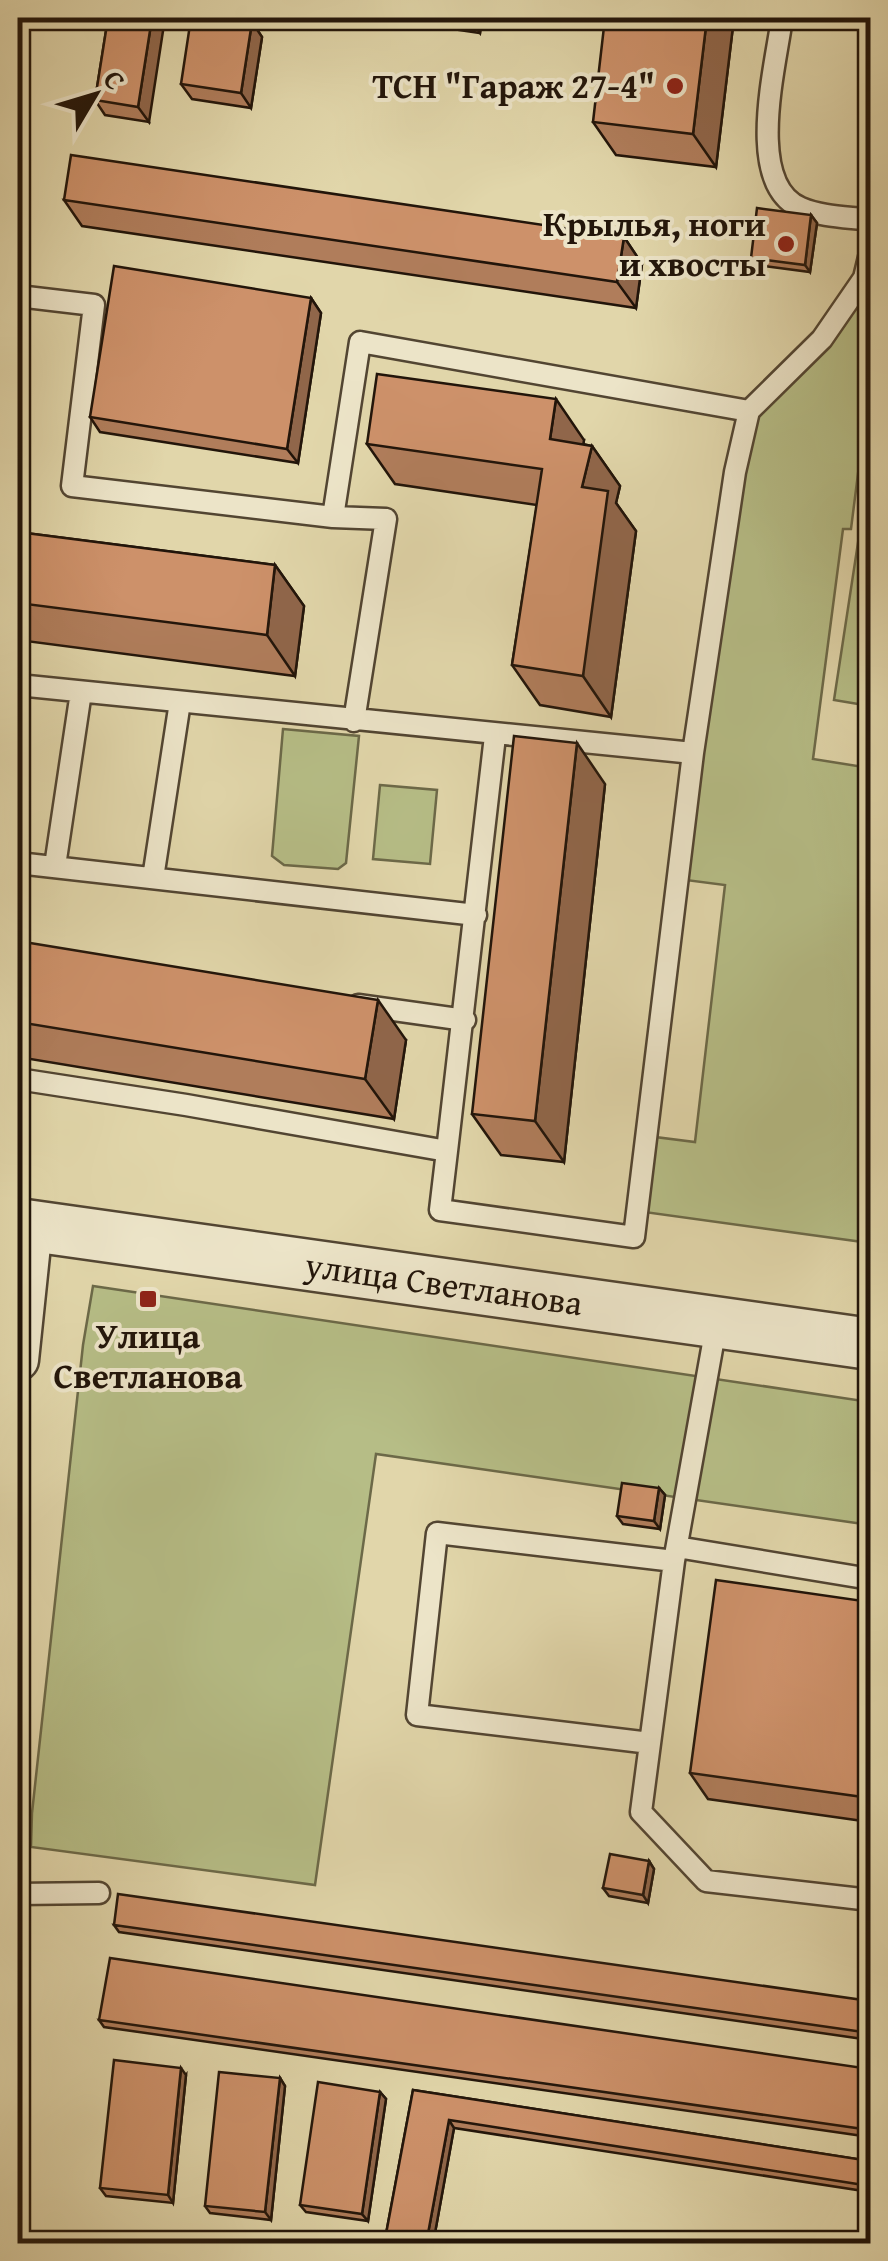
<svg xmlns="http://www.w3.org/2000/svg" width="888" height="2261" viewBox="0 0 888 2261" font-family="'Gentium Book Plus',serif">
<rect width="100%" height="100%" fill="#e1d6aa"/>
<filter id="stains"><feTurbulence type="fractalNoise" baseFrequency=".002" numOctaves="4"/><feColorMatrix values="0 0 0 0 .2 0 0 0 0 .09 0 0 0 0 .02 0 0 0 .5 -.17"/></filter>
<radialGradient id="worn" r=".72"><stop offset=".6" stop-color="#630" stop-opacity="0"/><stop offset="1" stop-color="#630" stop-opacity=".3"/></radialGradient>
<path fill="#b6bd86" stroke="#6c6948" stroke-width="2.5" d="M870,278V379L851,529H843L813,759L870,768V1243L637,1211L647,1136L695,1142L725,885L678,879L749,411Z
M870,464V706L834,700Z
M283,729L359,736L346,863L338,869L284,865L272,856Z
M380,785L437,790L430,864L373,859Z
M93,1286L870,1402V1525L376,1454L315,1885L31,1847L32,1813L83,1345Z"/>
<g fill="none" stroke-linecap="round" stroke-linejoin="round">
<g stroke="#524532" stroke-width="25">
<path id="service" d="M782,18C776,65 744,184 801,208C822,217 848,217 870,220
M18,296L94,305L72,486L333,517
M18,685L693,753L735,472L749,411L822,339L864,278L870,253
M354,721L386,519L333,517L360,342L749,411
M18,863L476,915
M55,866L81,692
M153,878L180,702
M358,1005L465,1020
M18,1079L186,1105L447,1151L495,736
M447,1151L440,1210L634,1237L693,753
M717,1321L674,1561L641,1812L706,1881L870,1900
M677,1547L870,1579
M650,1743L417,1715L437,1533L674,1561
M18,1894L99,1893"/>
</g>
<g stroke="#524532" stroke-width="45">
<path id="minor" d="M18,1360L32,1226"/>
</g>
<g stroke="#524532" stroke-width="55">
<g id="tertiary">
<path id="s1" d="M18,1224L870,1344"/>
</g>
</g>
<use href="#service" stroke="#ece4c8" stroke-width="20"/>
<use href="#minor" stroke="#ece4c8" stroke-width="40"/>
<use href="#tertiary" stroke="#ece4c8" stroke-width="50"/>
</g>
<path fill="#b07d5b" stroke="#22150a" stroke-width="2.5" d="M108,18L149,122L105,115L95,100Z
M378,18H482L480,33Z
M734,18L716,167L616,155L593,122Z
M252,22L262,37L251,108L192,99L181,84Z
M64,200L624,237L642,264L636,308L82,226Z
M811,215L817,223L810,272L756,265L751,258Z
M311,298L321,313L298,463L100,432L90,417Z
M584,440L583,444L592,446L620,486L616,503L636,531L611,717L540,705L512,665L537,505L395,484L367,444Z
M18,532L275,565L304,606L295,676L18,640Z
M605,784L564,1162L501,1155L472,1114Z
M18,941L406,1040L394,1119L18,1057Z
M659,1488L665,1495L660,1529L623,1524L617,1516Z
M870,1602V1822L708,1799L690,1773Z
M649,1861L654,1869L648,1903L609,1896L603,1888Z
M114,1925L870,2001V1999V2040L119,1932Z
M99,2020L870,2069V2137L104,2027Z
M186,2075L173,2203L106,2196L100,2188Z
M280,2078L285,2086L271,2220L210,2213L205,2206Z
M413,2090L870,2161V2192L454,2128L433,2244L392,2241L386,2234Z
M380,2092L386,2099L368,2221L306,2212L300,2205Z"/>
<path fill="#90664a" stroke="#22150a" stroke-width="2.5" d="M152,18H165L149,122L138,107Z
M469,18H482L480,33Z
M707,18H734L716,167L693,134Z
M252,22L262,37L251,108L241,93Z
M811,215L817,223L810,272L805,265Z
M624,237L642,264L636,308L617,282Z
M311,298L321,313L298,463L287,449Z
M18,355L28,371L18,456Z
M556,399L584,440L578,480L550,439Z
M592,446L620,486L616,503L636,531L611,717L583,676L582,487Z
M275,565L304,606L295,676L267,635Z
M577,743L605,784L564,1162L535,1121Z
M378,1000L406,1040L394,1119L365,1079Z
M659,1488L665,1495L660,1529L654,1521Z
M649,1861L654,1869L648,1903L643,1895Z
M181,2068L186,2075L173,2203L168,2195Z
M280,2078L285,2086L271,2220L265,2212Z
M380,2092L386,2099L368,2221L362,2214Z
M449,2120L454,2128L433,2244H431L427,2239Z"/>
<path fill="#cd916a" stroke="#22150a" stroke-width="2.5" d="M108,18H152L138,107L95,100Z
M191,18H222L252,22L241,93L181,84Z
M605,18H707L693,134L593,122Z
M71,155L624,237L617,282L64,200Z
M757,208L811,215L805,265L751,258Z
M114,266L311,298L287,449L90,417Z
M377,374L556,399L550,439L592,446L582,487L608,491L583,676L512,665L542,469L367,444Z
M18,532L275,565L267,635L18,603Z
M514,736L577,743L535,1121L472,1114Z
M18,941L378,1000L365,1079L18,1022Z
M622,1483L659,1488L654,1521L617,1516Z
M716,1580L870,1602V1798L690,1773Z
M610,1854L649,1861L643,1895L603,1888Z
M118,1894L870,2001V1999V2033L114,1925Z
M110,1958L870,2069V2130L99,2020Z
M114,2060L181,2068L168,2195L100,2188Z
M219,2072L280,2078L265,2212L205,2206Z
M318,2082L380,2092L362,2214L300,2205Z
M413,2090L870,2161V2186L449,2120L427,2239L386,2234Z"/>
<g fill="#8f2418" stroke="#ece4c8" stroke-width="4">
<circle cx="675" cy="86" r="10"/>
<circle cx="786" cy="244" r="10"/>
<rect x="138" y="1289" width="20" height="20" rx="5"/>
</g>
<g text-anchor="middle" stroke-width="8" stroke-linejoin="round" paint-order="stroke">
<g font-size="35" font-weight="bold" fill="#22150a" stroke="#ece4c8" text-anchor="end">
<text x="655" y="98">ТСН "Гараж 27-4"</text>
<text x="766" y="236">Крылья, ноги<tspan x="766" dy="40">и хвосты</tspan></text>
<text x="148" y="1348" text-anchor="middle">Улица<tspan x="148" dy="40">Светланова</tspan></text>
</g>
<g font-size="35" fill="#22150a" stroke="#ece4c8">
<text dy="12" stroke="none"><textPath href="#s1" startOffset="430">улица Светланова</textPath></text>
</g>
</g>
<rect width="888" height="2261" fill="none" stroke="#e1d6aa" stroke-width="60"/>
<rect x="20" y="20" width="848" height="2221" fill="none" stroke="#22150a" stroke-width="5"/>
<rect x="30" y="30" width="828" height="2201" fill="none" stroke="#22150a" stroke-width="2.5"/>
<g transform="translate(95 95) rotate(52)" stroke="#ece4c8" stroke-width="8" paint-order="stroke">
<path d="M0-8L18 38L0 25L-18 38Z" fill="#22150a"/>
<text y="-15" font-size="28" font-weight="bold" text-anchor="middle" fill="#22150a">С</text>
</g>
<rect width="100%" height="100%" filter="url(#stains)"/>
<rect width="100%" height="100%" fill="url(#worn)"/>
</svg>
